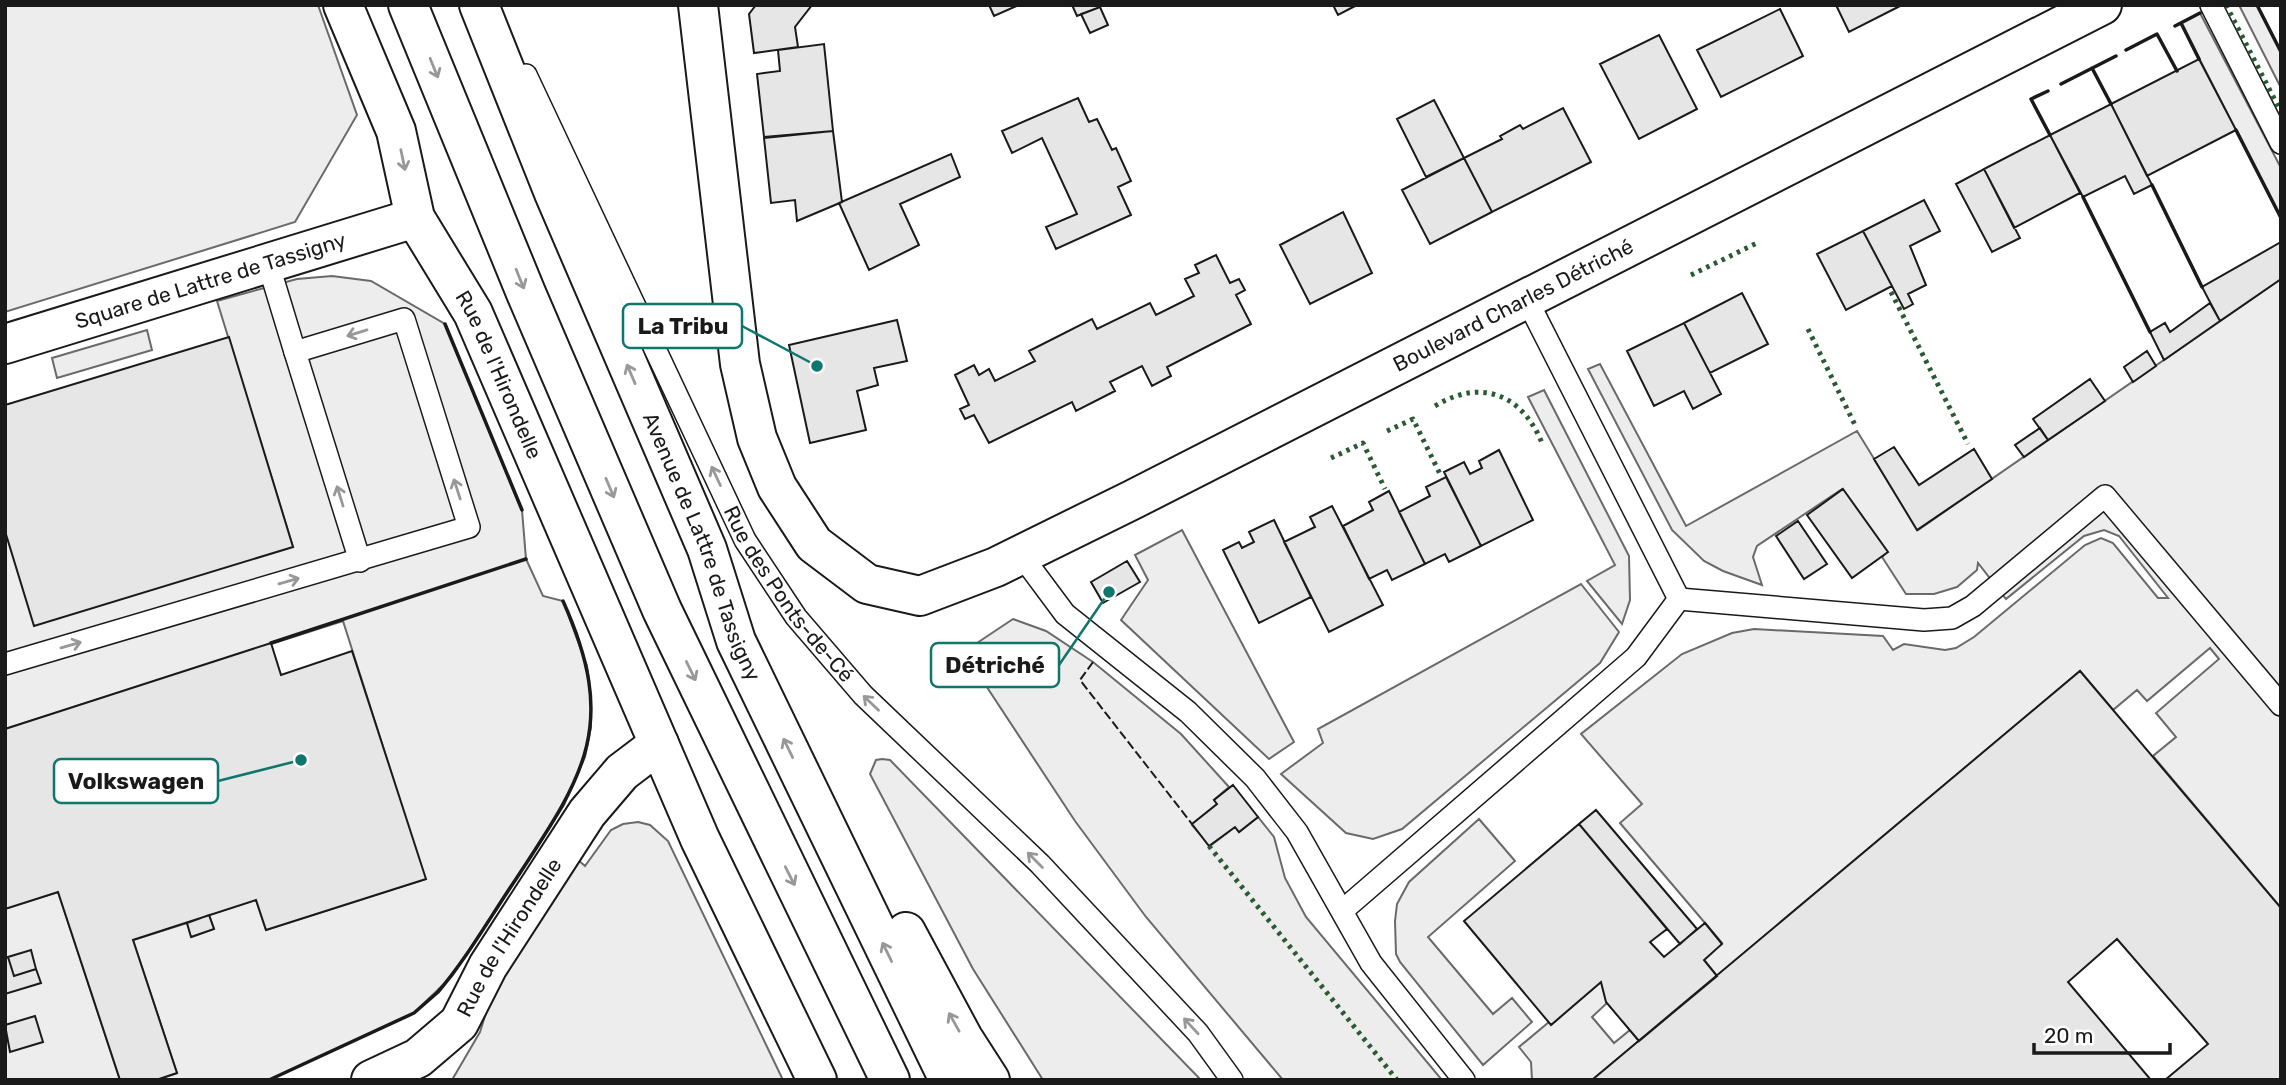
<svg xmlns="http://www.w3.org/2000/svg" width="2286" height="1085" viewBox="0 0 2286 1085" font-family="Rubik,sans-serif">
<rect width="100%" height="100%" fill="#fff"/>
<path fill="#ededed" stroke="#6a6a6a" stroke-width="2" d="M318,5L357,115L295,222L5,312V6Z
M2239,5H2257L2281,52V88Z
M2200,13L2281,168V218L2181,23Z
M332,276L371,281L445,324L522,510L526,559L543,596L563,601L587,666L591,697V727L585,757L564,805L452,976L414,1013L269,1080H156L177,1073L133,940L187,923L192,937L214,929L209,915L256,900L266,930L425,879L343,621L5,729V531L293,547L217,301L297,279Z
M2281,279V908L2153,756L2176,737L2156,713L2219,659L2210,648L2147,701L2137,690L2113,710L2080,671L1717,976L1704,960L1722,943L1620,823L1642,804L1581,734L1682,654L1732,633L1754,629L1883,636L1893,650L1904,644L1945,650L1956,648L1974,637L2085,545L2101,538L2113,543L2158,598H2168L2119,536L2104,530L2084,536L2006,599L1978,563L1977,570L1957,587L1934,594H1906L1882,557L1887,552L1842,489L1757,546L1753,557L1762,585L1723,571L1704,561L1672,530L1588,369L1600,364L1686,526L1857,431L1918,530Z
M147,330L152,350L57,378L52,358Z
M1544,390L1629,556L1630,600L1622,624L1587,581L1615,565L1528,397Z
M1182,530L1294,742L1269,759L1121,620L1148,580L1135,555Z
M1581,584L1619,632L1600,663L1402,829L1373,839L1346,833L1281,774L1323,743L1318,729Z
M1013,619L1046,631L1093,662L1181,734L1229,787L1214,800L1217,804L1192,825L1210,846L1235,827L1239,832L1258,817L1274,837L1285,878L1306,917L1442,1080H1283L1146,917L1075,821L973,666L965,651Z
M882,759L890,760L1201,1080H1043L973,969L870,774L876,760Z
M1479,819L1515,861L1428,937L1493,1014L1512,998L1532,1022L1483,1065L1400,962L1396,954L1395,921L1397,904L1409,882Z
M638,822L650,825L668,841L783,1080H452L480,1032L495,984L576,858L585,866L611,830L623,824Z
M58,892L120,1080H5V909Z
M1601,982L1607,1003L1592,1017L1614,1043L1630,1030L1639,1041L1592,1080H1532L1531,1062L1519,1047L1549,1022L1552,1024Z"/>
<path fill="#e6e6e6" stroke="#1a1a1a" stroke-width="2" d="M756,5H812L795,27L798,47L754,53L749,14Z
M989,5H1019L994,16Z
M1072,5H1100V7L1077,16Z
M1333,5H1357L1338,15Z
M1836,5H1902L1849,32Z
M1100,7L1108,25L1090,33L1081,14Z
M1780,9L1803,56L1721,97L1697,50Z
M1659,35L1697,109L1639,139L1600,64Z
M824,44L833,131L764,137L757,74L780,71L778,50Z
M2199,59L2236,130L2147,176L2111,104Z
M1078,98L1089,122L1097,119L1112,150L1116,148L1131,181L1118,187L1131,215L1056,249L1046,227L1077,214L1042,138L1012,153L1002,131Z
M1434,100L1464,158L1426,177L1397,119Z
M2111,104L2152,185L2134,194L2125,176L2083,197L2050,135Z
M1563,108L1591,162L1492,212L1464,158L1502,139L1500,136L1520,125L1523,129Z
M833,131L842,202L797,221L795,200L771,203L764,138Z
M2050,135L2080,193L2014,228L1984,169Z
M951,154L960,177L900,204L919,245L869,270L839,203Z
M1464,158L1492,212L1430,244L1402,190Z
M1984,169L2020,238L1992,252L1956,184Z
M1924,200L1940,231L1910,246L1926,285L1908,294L1913,304L1904,309L1863,231Z
M1343,212L1372,273L1310,304L1280,245Z
M1863,231L1892,286L1846,310L1817,254Z
M2281,242V279L2220,321L2202,287Z
M1216,255L1230,283L1239,279L1245,290L1236,295L1251,324L1167,367L1171,376L1152,386L1142,366L1110,382L1115,391L1076,411L1072,402L989,443L974,415L965,419L960,409L969,405L955,375L974,365L979,375L989,369L995,381L1035,361L1029,351L1092,319L1097,329L1150,303L1156,315L1194,296L1185,279L1199,273L1195,265Z
M1742,293L1768,344L1710,373L1684,323Z
M2210,303L2220,321L2164,360L2150,332L2165,323L2170,332Z
M897,320L907,361L874,368L878,385L857,391L866,430L810,443L789,345Z
M1684,323L1721,394L1693,409L1684,391L1654,406L1627,351Z
M229,337L293,547L34,626L5,531V405Z
M2147,351L2156,366L2133,382L2124,367Z
M2090,379L2105,401L2048,440L2033,419Z
M2040,428L2048,440L2024,457L2015,445Z
M1894,447L1919,485L1974,449L1992,479L1917,530L1874,459Z
M1499,450L1533,520L1481,546L1444,472L1464,462L1470,474L1482,468L1479,461Z
M1446,477L1481,546L1449,562L1445,554L1425,564L1399,512L1430,496L1426,487Z
M1843,489L1888,552L1852,578L1807,515Z
M1389,491L1425,564L1392,580L1387,570L1369,579L1343,526L1373,510L1369,502Z
M1332,506L1383,605L1329,632L1284,542L1315,527L1310,517Z
M1274,520L1311,597L1259,623L1223,550L1239,542L1242,548L1254,542L1249,532Z
M1798,521L1827,564L1804,579L1776,536Z
M1127,561L1140,582L1103,603L1091,582Z
M271,643L281,675L352,651L426,879L266,930L256,900L133,940L177,1073L156,1080H120L58,892L5,909V729Z
M2080,671L2281,908V1080H2165L2208,1044L2117,939L2068,982L2151,1080H1592Z
M1233,785L1258,817L1239,832L1235,827L1209,846L1192,824L1217,804L1214,800Z
M1596,810L1697,929L1680,944L1579,824Z
M1579,824L1667,929L1650,942L1664,957L1705,923L1722,944L1704,960L1717,976L1639,1041L1606,1002L1601,982L1551,1025L1464,921Z
M209,915L214,929L191,937L187,923Z
M31,950L36,969L14,976L8,957Z
M8,957L14,976L36,969L41,983L5,994V958Z
M35,1016L43,1042L10,1052L5,1025Z"/>
<g fill="none" stroke-linecap="round" stroke-linejoin="round">
<g stroke="#1a1a1a" stroke-width="24">
<g id="lane">
<path d="M2211,5L2281,143"/>
<path id="s1" d="M526,75L745,540L796,617L863,695L1040,864L1198,1033L1232,1080"/>
<path d="M1527,300L1679,599"/>
<path d="M295,352L360,561"/>
<path d="M1021,555L1065,614L1188,712L1255,778L1297,832L1371,963L1464,1080"/>
<path d="M1679,599L1924,620L1952,618L1973,606L2105,496L2281,705"/>
<path d="M5,664L469,527L404,319L295,352L268,263"/>
<path d="M1342,911L1636,657L1679,599"/>
</g>
</g>
<g stroke="#1a1a1a" stroke-width="42">
<g id="street">
<path id="s2" d="M343,5L396,131L415,218L473,313L700,839L817,1080"/>
<path id="s3" d="M698,5L740,364L757,438L777,487L814,544L867,584L920,596L996,567L1132,500L2102,5"/>
<path id="s4" d="M5,344L415,218"/>
<path id="s5" d="M371,1080L418,1058L459,1023L488,966L587,813L622,772L659,744"/>
</g>
</g>
<g stroke="#1a1a1a" stroke-width="42">
<g id="primary">
<path d="M408,5L526,293L662,610L890,1080"/>
<path id="s6" d="M479,5L554,193L707,549L736,641L949,1080"/>
<path d="M906,932L963,1038L990,1080"/>
</g>
</g>
<use href="#lane" stroke="#fff" stroke-width="21"/>
<use href="#street" stroke="#fff" stroke-width="38"/>
<use href="#primary" stroke="#fff" stroke-width="38"/>
<path stroke="#2b5a34" stroke-width="5" stroke-dasharray="3.5 5" stroke-linecap="butt" d="M2226,5L2281,112
M1691,275L1757,243
M1891,292L1968,444
M1808,329L1855,425
M1435,406C1481,378 1522,394 1542,443
M1387,431L1413,419L1441,476
M1331,458L1363,443L1385,489
M1209,846L1397,1080"/>
<path stroke="#1a1a1a" stroke-width="2" stroke-dasharray="9 3.5" stroke-linecap="butt" d="M1093,662L1080,680L1192,824"/>
<path stroke="#1a1a1a" stroke-width="3.5" d="M2257,5L2281,52
M2181,23L2199,59
M2175,26L2200,13
M2126,50L2157,34L2177,71
M2092,68L2111,104
M2061,84L2116,56
M2048,91L2031,99L2050,135
M2236,130L2281,218
M2152,185L2202,287
M2083,197L2150,332
M445,324L522,510
M271,643L526,559
M269,1080L414,1013L438,992C467,958 489,919 514,882C583,777 620,727 563,601"/>
</g>
<defs><path id="oneway-shaft" d="M-6 0H5M1.5-3L5.5 0L1.5 3" fill="none" stroke-width="1.6" stroke-linecap="round" stroke-linejoin="round" transform="scale(1.75)"/></defs>
<g stroke="#989898">
<use href="#oneway-shaft" transform="translate(434 68) rotate(68)"/>
<use href="#oneway-shaft" transform="translate(403 160) rotate(78)"/>
<use href="#oneway-shaft" transform="translate(520 279) rotate(68)"/>
<use href="#oneway-shaft" transform="translate(357 333) rotate(163)"/>
<use href="#oneway-shaft" transform="translate(631 374) rotate(-113)"/>
<use href="#oneway-shaft" transform="translate(716 476) rotate(-115)"/>
<use href="#oneway-shaft" transform="translate(610 488) rotate(67)"/>
<use href="#oneway-shaft" transform="translate(457 489) rotate(-108)"/>
<use href="#oneway-shaft" transform="translate(340 496) rotate(-107)"/>
<use href="#oneway-shaft" transform="translate(289 581) rotate(-16)"/>
<use href="#oneway-shaft" transform="translate(71 645) rotate(-16)"/>
<use href="#oneway-shaft" transform="translate(691 671) rotate(64)"/>
<use href="#oneway-shaft" transform="translate(871 703) rotate(-136)"/>
<use href="#oneway-shaft" transform="translate(788 748) rotate(-116)"/>
<use href="#oneway-shaft" transform="translate(1035 860) rotate(-135)"/>
<use href="#oneway-shaft" transform="translate(790 876) rotate(63)"/>
<use href="#oneway-shaft" transform="translate(887 952) rotate(-116)"/>
<use href="#oneway-shaft" transform="translate(954 1022) rotate(-119)"/>
<use href="#oneway-shaft" transform="translate(1191 1026) rotate(-133)"/>
</g>
<g text-anchor="middle" stroke-width="5" stroke-linejoin="round" paint-order="stroke">
<g font-size="21" fill="#1a1a1a" stroke="#fff">
<text dy="7" stroke="none"><textPath href="#s4" startOffset="215">Square de Lattre de Tassigny</textPath></text>
<text dy="7" stroke="none"><textPath href="#s3" startOffset="1340">Boulevard Charles Détriché</textPath></text>
<text dy="7" stroke="none"><textPath href="#s2" startOffset="404">Rue de l'Hirondelle</textPath></text>
<text dy="7" stroke="none"><textPath href="#s6" startOffset="586">Avenue de Lattre de Tassigny</textPath></text>
<text dy="7" stroke="none"><textPath href="#s1" startOffset="583">Rue des Ponts-de-Cé</textPath></text>
<text dy="7" stroke="none"><textPath href="#s5" startOffset="205">Rue de l'Hirondelle</textPath></text>
</g>
</g>
<path fill="none" stroke="#0f766e" stroke-width="2.5" d="M817 366L742 326M1109 592L1059 665M301 760L218 781"/>
<g fill="#0f766e" stroke="#fff" stroke-width="2.5">
<circle cx="817" cy="366" r="7"/>
<circle cx="1109" cy="592" r="7"/>
<circle cx="301" cy="760" r="7"/>
</g>
<g fill="#fff" stroke="#0f766e" stroke-width="2.5">
<rect x="623" y="304" width="119" height="44" rx="7"/>
<rect x="931" y="643" width="128" height="44" rx="7"/>
<rect x="54" y="759" width="164" height="44" rx="7"/>
</g>
<g font-size="23" text-anchor="middle" font-weight="bold" fill="#1a1a1a">
<text x="683" y="334">La Tribu</text>
<text x="995" y="673">Détriché</text>
<text x="136" y="789">Volkswagen</text>
</g>
<rect width="2286" height="1085" fill="none" stroke="#1a1a1a" stroke-width="14"/>
<path d="M2034 1043v10h136v-10" fill="none" stroke="#1a1a1a" stroke-width="3.5"/>
<text x="2044" y="1043" font-size="21" fill="#1a1a1a" stroke="#ffffff" stroke-width="5" paint-order="stroke">20 m</text>
</svg>
